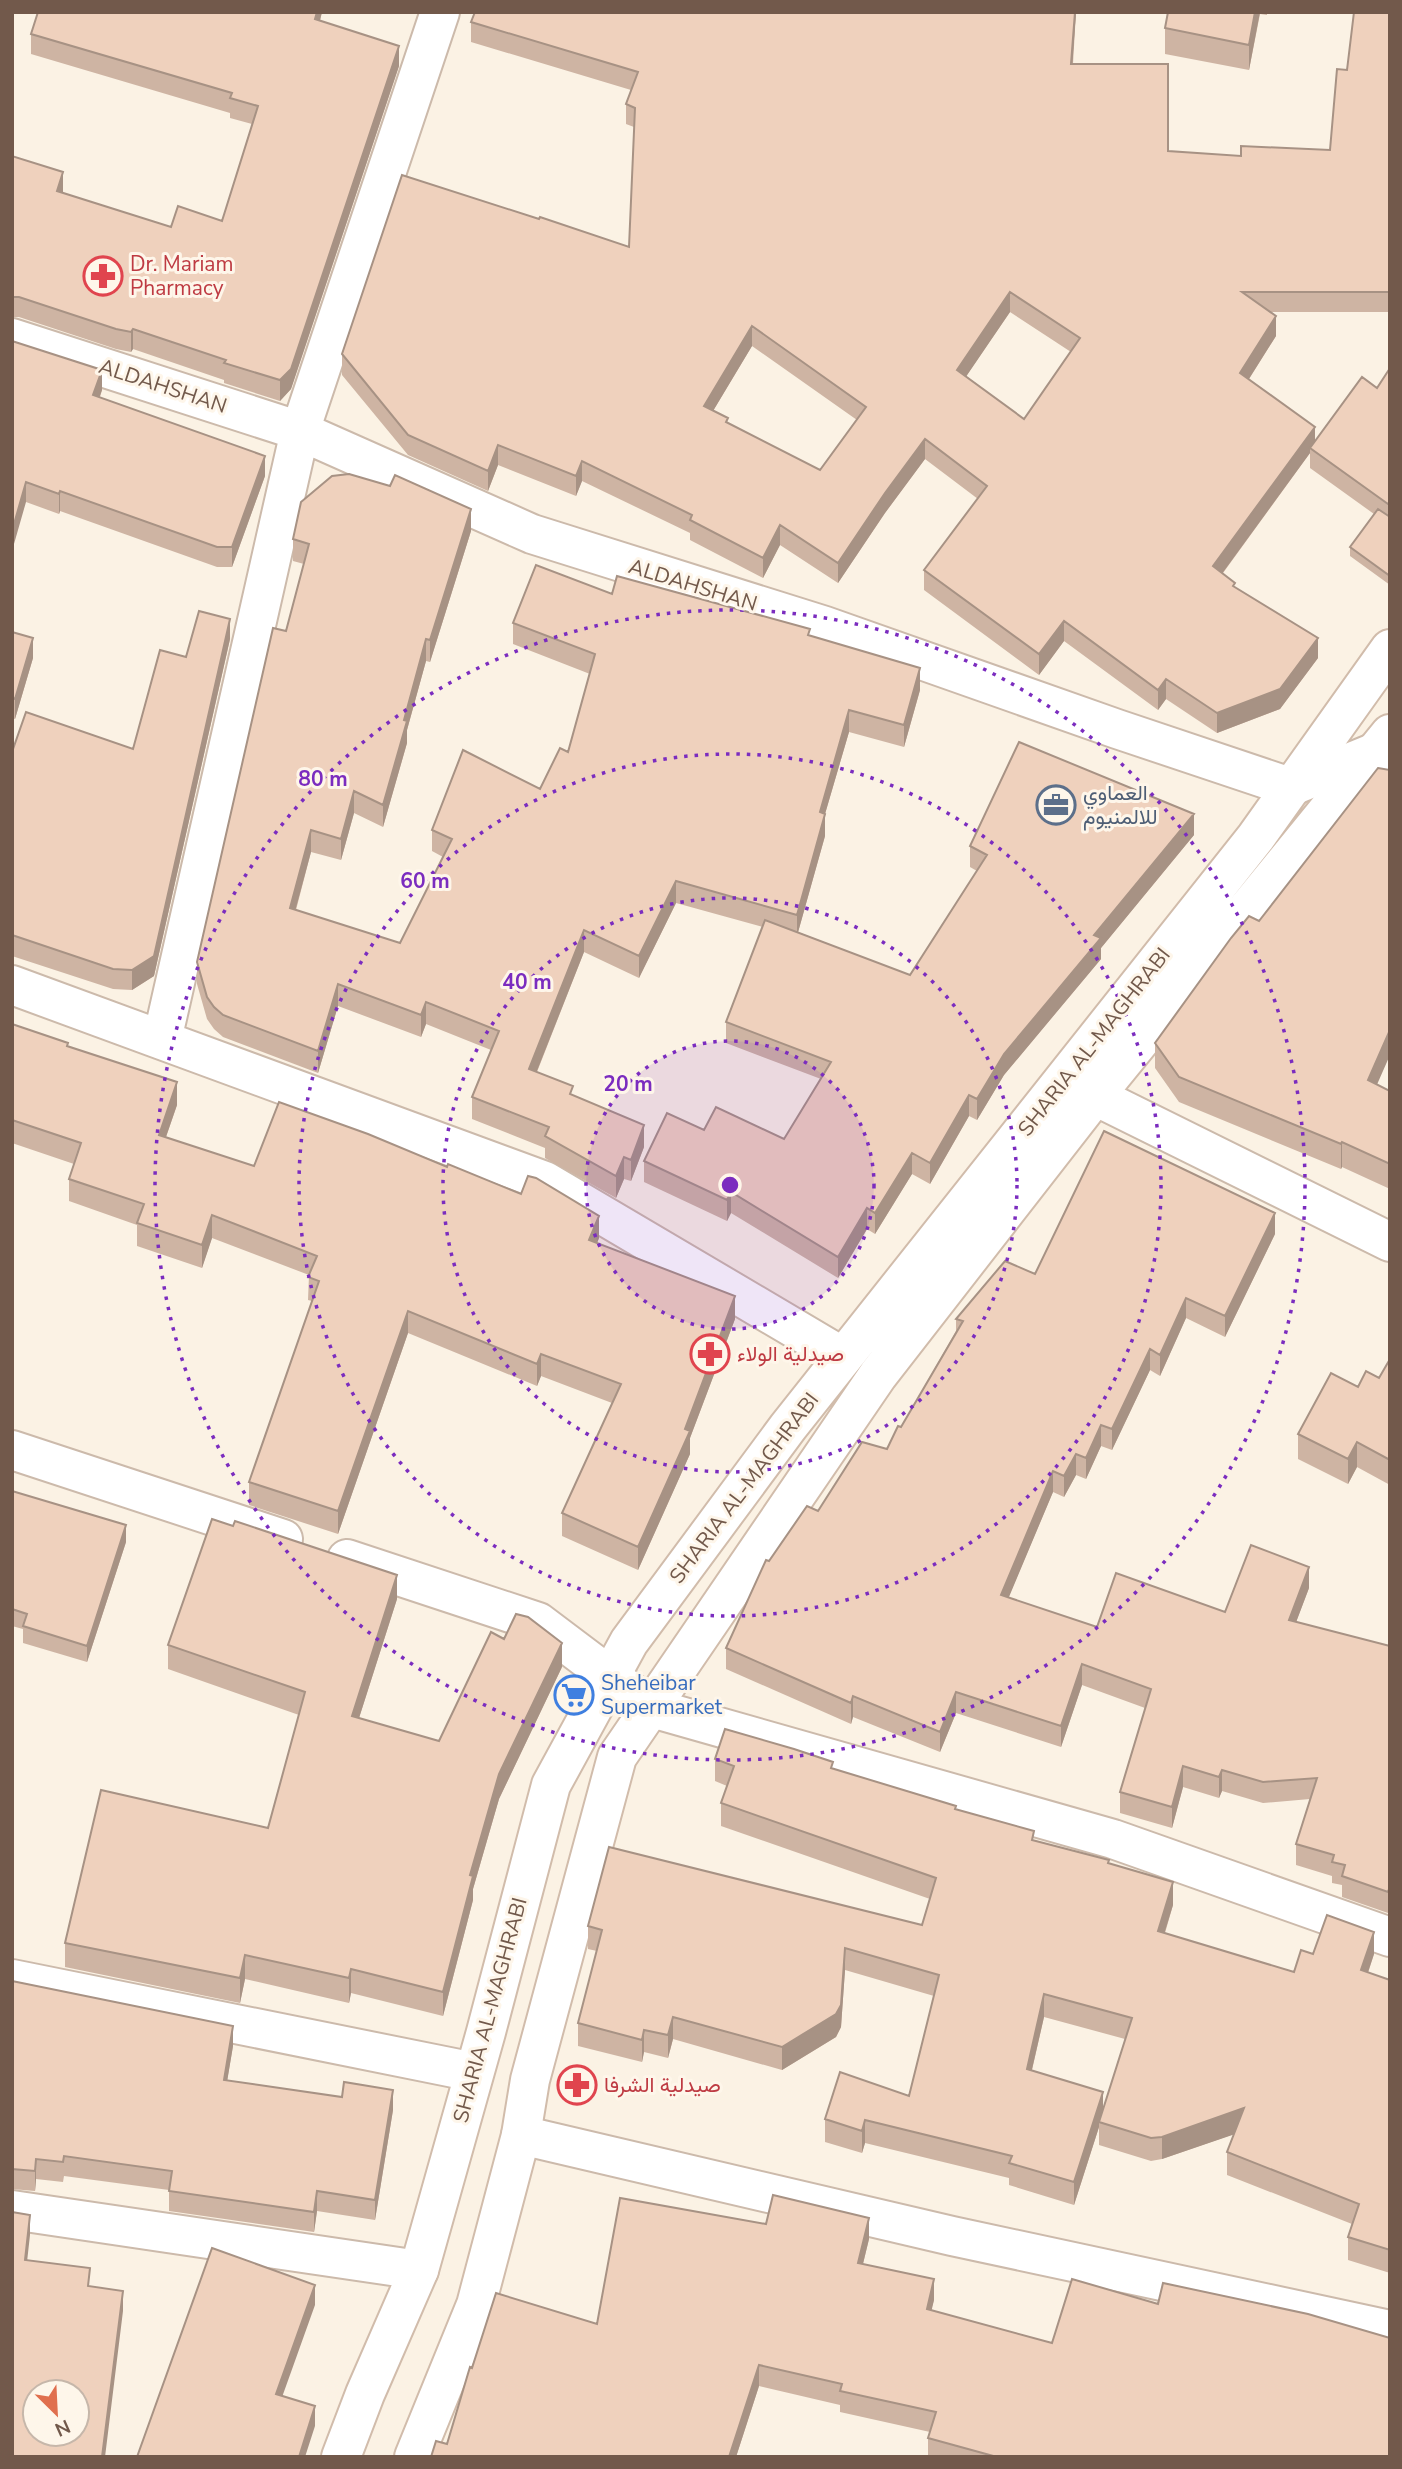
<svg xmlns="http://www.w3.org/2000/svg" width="1402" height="2469" viewBox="0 0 1402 2469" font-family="'Nunito Sans',Vazirmatn,sans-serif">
<rect width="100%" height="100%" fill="#fbf2e4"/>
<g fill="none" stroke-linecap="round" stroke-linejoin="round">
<g stroke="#ccbaab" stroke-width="42">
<path id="street" d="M12,338L300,431L532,534L825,626L1117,729L1290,787L1378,751L1388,753
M12,985L545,1181L843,1357
M162,1040L300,431L440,12
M1095,1096L1390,1242
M12,1450L283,1539
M347,1559L538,1622L652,1708L1113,1839L1390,1937
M12,1979L474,2072
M521,2135L952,2236L1390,2330
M12,2210L419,2270"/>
</g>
<g stroke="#d1bcab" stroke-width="42">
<path id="secondary" d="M341,2457L365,2394L419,2270L486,2032L551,1785L629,1642L788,1427L1256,837L1390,649
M414,2457L476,2305L521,2135L530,2080L617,1757L878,1375L1095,1096L1390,734"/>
</g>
<use href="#street" stroke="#fff" stroke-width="38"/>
<use href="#secondary" stroke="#fff" stroke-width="38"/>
</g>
<path fill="#ceb4a3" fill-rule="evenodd" d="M38,12H322L320,21L399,66L291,389L280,401L224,383V380L133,349L131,352L116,349L19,317H12V156L63,193L171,227L222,221L252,124L230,118V113L31,54V34Z
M1076,12L1073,64L1168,151L1241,156L1330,150L1347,70L1390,12V312H1270L1276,336L1249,379L1315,442L1377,388L1390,368V585L1350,556V547L1374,514L1310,468V453L1223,573L1235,587L1318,658L1280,709L1217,733L1166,699L1158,710L1064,641L1039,675L924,590V570L978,499L925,459L885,513L838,583L780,545L763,578L690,540V533L582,481L576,496L498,465L488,491L408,455L342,375V354L539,219L629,247L634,127L626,124V104L631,90L471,42V22ZM1010,312L1071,352L1024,419L966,376ZM752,346L857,420L820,470L728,423L713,411Z
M1168,12H1267V15L1260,14L1249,70L1165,54V28Z
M12,341L102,390L100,397L265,476L232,567H217L60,511L59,514L26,502Z
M471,531L430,662L426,661L407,730V743L383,827L354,813L341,860L311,852L296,910L400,943L443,857L432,851V830L540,789L568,752L590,674L513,644V623L612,594L810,636L920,690L904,747L849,732L825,814V836L798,932L910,975L977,871L970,867V846L1194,835L1101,948V959L1004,1075L977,1120L969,1116L930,1184L912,1174L875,1234L867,1229L838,1278L731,1213L727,1221L644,1182V1161L704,1130L784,1139L821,1079L726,1043V1022L763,927L676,903L639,978L584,952L537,1072L573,1096L644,1147L631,1181L624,1179L616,1198L545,1158V1148L472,1119V1097L491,1050L426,1024L421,1037L338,1006L318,1073L223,1037L214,1029L207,1019L197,984V962L304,564L293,561V539Z
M12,632L33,658L15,719L12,718Z
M230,639L154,976L132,990L113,989L12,956V752L133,749L186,657Z
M12,1024L68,1046L177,1105L166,1137L254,1166L599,1238L597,1243L735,1319L690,1438V1454L638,1570L562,1536V1513L612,1403L541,1376L537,1386L408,1333L338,1534L249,1505V1482L312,1301L308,1300L309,1275L212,1238L202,1268L137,1246V1225L69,1201V1179L74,1164L12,1143Z
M1155,1043L1377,1085L1390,1091V1189L1342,1167L1341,1169L1179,1102L1155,1068Z
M1275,1234L1225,1337L1186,1318L1160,1376L1150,1370L1112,1450L1101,1446L1086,1479L1076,1475L1064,1497L1053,1492L1008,1598L1097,1627L1225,1612L1309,1588L1296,1622L1390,1646L1388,1913L1342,1897V1885L1332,1883V1876L1296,1865V1844L1310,1799L1263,1803L1222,1791L1219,1798L1183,1787L1172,1828L1120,1813V1792L1145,1708L1082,1685L1061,1747L956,1713L940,1752L853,1717L851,1724L726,1669V1648L769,1561L818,1511L887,1449L901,1427L956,1331V1319L1035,1274Z
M1390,1359V1485L1357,1467L1348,1484L1298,1459V1434L1379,1378Z
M12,1491L126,1542L87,1662L23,1643V1629L12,1626Z
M397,1599L359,1718L439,1741L562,1667L499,1799L473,1889V1900L443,2016L351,1993L349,2003L245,1979L240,2003L65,1967V1943L268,1828L299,1715L168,1669V1645Z
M715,1759L833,1769L956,1810L1034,1841L1109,1863L1173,1905L1165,1933L1294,1972L1313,1954H1374L1368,1973L1390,1980V2273L1348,2260V2237L1352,2224L1227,2175V2152L1234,2134L1162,2159L1151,2161L1099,2145V2127L1074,2205L1009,2185V2178L865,2143L862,2153L825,2142V2119L909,2096L934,1996L845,1970L841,2027L836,2037L782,2070L673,2039L668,2058L644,2052L642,2062L578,2046V2023L597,1951L588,1949V1926L922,1925L930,1899L721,1826V1803L727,1786L715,1781ZM1044,2017L1125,2039L1103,2109L1032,2070Z
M12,1981L233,2046L227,2081L393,2110L375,2220L317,2211L314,2232L169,2211V2190L64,2176L63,2182L36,2179L35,2191L12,2189Z
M766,2224L869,2239L863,2264L934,2300L931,2310L1390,2457H928V2438L930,2432L840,2412V2405L759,2386L736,2457H431L447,2444L472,2368L597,2324Z"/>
<path fill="#a79284" d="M317,12H322L315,39V19Z
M1075,12H1076L1071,84V64Z
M1255,12H1260L1249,70V45Z
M399,46V66L291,389L280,401V380Z
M63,172V192L57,211V191Z
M1010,292V312L957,390V370Z
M1276,316V336L1240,393V373Z
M752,326V346L704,426V406Z
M133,329V349L131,352V332Z
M102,370V390L93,415V395Z
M1315,427V447L1310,448V453L1213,586V566Z
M925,439V459L885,513L838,583V563L885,493Z
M498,445V465L488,491V471Z
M265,456V476L232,567V547Z
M582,461V481L576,496V476Z
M26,482V502L12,551V531Z
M60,491V511L59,514V494Z
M1390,502V522L1388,524V504Z
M471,509V531L430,662V640Z
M780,525V545L763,578V558Z
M230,619V639L154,976L132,990V970Z
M1064,621V641L1039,675V654Z
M33,638V658L15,719V699Z
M1318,638V658L1280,709L1217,733V713Z
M426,639V661L407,730V743L383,827V805L404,720Z
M920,668V690L904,747V725Z
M1166,679V699L1158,710V690Z
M849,710V732L825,814V836L797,936V915L820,812Z
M354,791V813L341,860V839Z
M1194,814V835L1101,948V959L1004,1075L977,1120V1099L1004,1054L1094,935Z
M311,830V852L290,930V908Z
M676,881V903L639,978V956Z
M584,930V952L529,1091V1069Z
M338,984V1006L318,1073V1051Z
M426,1002V1024L421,1037V1015Z
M1390,1030V1055L1368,1105V1080Z
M177,1082V1105L159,1157V1135Z
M969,1095V1116L930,1184V1163Z
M644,1125V1147L631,1181V1160Z
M1342,1142V1167L1341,1169V1144Z
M912,1153V1174L875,1234V1213Z
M624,1157V1179L616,1198V1176Z
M731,1192V1213L727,1221V1200Z
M867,1208V1229L838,1278V1257Z
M1275,1213V1234L1225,1337V1316Z
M212,1215V1238L202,1268V1245Z
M599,1216V1238L589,1263V1240Z
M735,1296V1319L690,1438V1454L638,1570V1547L685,1429Z
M1186,1298V1318L1160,1376V1355Z
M408,1311V1333L338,1534V1511Z
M1150,1349V1370L1112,1450V1429Z
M541,1354V1376L537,1386V1364Z
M1101,1425V1446L1086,1479V1458Z
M1357,1442V1467L1348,1484V1459Z
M1076,1454V1475L1064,1497V1476Z
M1053,1471V1492L1001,1616V1595Z
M126,1525V1542L87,1662V1646Z
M1309,1567V1588L1289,1641V1620Z
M397,1575V1599L352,1740V1716Z
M562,1643V1667L499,1799L473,1889V1900L443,2016V1992L470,1875L499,1774Z
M1082,1664V1685L1061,1747V1726Z
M956,1692V1713L940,1752V1732Z
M853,1696V1717L851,1724V1703Z
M1183,1766V1787L1172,1828V1807Z
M1222,1770V1791L1219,1798V1777Z
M1173,1882V1905L1158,1954V1931Z
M1390,1886V1907L1388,1913V1892Z
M1374,1932V1954L1361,1993V1970Z
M845,1948V1970L841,2027L836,2037L782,2070V2047Z
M245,1955V1979L240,2003V1978Z
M351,1969V1993L349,2003V1978Z
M1044,1994V2017L1027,2091V2069Z
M673,2017V2039L668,2058V2035Z
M233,2026V2046L224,2100V2080Z
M644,2030V2052L642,2062V2040Z
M393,2090V2110L375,2220V2200Z
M1103,2092V2115L1099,2122V2127L1074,2205V2182Z
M1244,2108V2131L1162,2159V2137Z
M865,2120V2143L862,2153V2131Z
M36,2159V2179L35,2191V2171Z
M317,2191V2211L314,2232V2212Z
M30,2215V2235L25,2280V2260Z
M869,2218V2239L858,2284V2263Z
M934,2279V2300L927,2330V2309Z
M315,2285V2305L276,2414V2394Z
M123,2291V2311L105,2457H102Z
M759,2365V2386L736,2457H729Z
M315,2406V2426L305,2457H299Z"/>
<path fill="#efd1bd" stroke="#a79284" stroke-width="2" fill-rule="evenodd" d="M38,12H317L315,19L399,46L291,369L280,380L224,363L226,360L133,329L131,332L116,329L19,297H12V156L63,172L57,191L171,227L178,206L222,221L258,106L230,98L232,93L31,34Z
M475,12H1075L1071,64H1168V151L1241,156V146L1330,150L1337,69L1347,70L1354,12H1390V292H1242L1276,316L1240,373L1315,427L1213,566L1235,583L1233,586L1318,638L1280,689L1217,713L1166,679L1158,690L1064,621L1039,654L924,570L987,486L925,439L885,493L838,563L780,525L763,558L690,520L692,515L582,461L576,476L498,445L488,471L408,435L342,354L402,175L539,219L540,217L629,247L635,108L626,104L638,72L471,22ZM1010,292L1080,338L1024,419L957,370ZM752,326L866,407L820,470L726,422L728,418L704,406Z
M1168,12H1255L1249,45L1165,28Z
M12,341L102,370L93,395L265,456L232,547H217L60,491L59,494L26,482L12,531Z
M1390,368V502L1388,504L1310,448L1362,377L1377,388Z
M349,474L390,486L395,475L471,509L430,640L426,639L404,720L407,721L383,805L354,791L341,839L311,830L290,908L400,943L452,839L432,830L463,750L540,789L560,748L568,752L595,654L513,623L536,565L612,594L617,576L810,629L808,635L920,668L904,725L849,710L820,812L825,814L797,915L676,881L639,956L584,930L529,1069L573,1086L570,1094L644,1125L631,1160L624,1157L616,1176L545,1136L549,1127L472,1097L499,1031L426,1002L421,1015L338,984L318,1051L223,1015L214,1007L207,997L197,962L273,628L286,631L309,544L293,539L301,502L332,476Z
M1378,509L1390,517V576L1350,547Z
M199,611L230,619L154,956L132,970L113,969L12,935V752L26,712L133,749L160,650L186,657Z
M12,632L33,638L15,699L12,698Z
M1019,742L1194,814L1094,935L1101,938L1004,1054L977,1099L969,1095L930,1163L912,1153L875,1213L867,1208L838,1257L731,1192L727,1200L644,1161L667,1113L704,1130L716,1107L784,1139L831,1062L726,1022L765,920L910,975L987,855L970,846Z
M1378,768L1390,770V1030L1368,1080L1390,1091V1164L1342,1142L1341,1144L1179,1077L1155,1043L1231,938L1249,916L1259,921Z
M12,1024L68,1043L67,1046L177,1082L159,1135L254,1166L279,1102L368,1134L447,1167L448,1164L521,1194L528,1176L536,1178L599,1216L589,1240L735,1296L685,1429L690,1431L638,1547L562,1513L621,1384L541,1354L537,1364L408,1311L338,1511L249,1482L319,1281L308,1277L317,1256L212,1215L202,1245L137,1223L144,1204L69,1179L81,1143L12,1120Z
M1104,1131L1275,1213L1225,1316L1186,1298L1160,1355L1150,1349L1112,1429L1101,1425L1086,1458L1076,1454L1064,1476L1053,1471L1001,1595L1097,1627L1116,1573L1225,1612L1251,1545L1309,1567L1289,1620L1390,1646V1886L1388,1892L1342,1876L1345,1865L1332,1862L1334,1855L1296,1844L1317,1778L1263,1782L1222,1770L1219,1777L1183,1766L1172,1807L1120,1792L1151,1689L1082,1664L1061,1726L956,1692L940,1732L853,1696L851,1703L726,1648L766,1560L769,1561L807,1506L818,1511L862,1442L887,1449L898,1426L901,1427L963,1321L956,1319L1005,1261L1035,1274Z
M1390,1359V1460L1357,1442L1348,1459L1298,1434L1331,1373L1358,1387L1366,1371L1379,1378Z
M12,1491L126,1525L87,1646L23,1626L27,1614L12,1609Z
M212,1519L233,1526L235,1521L397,1575L352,1716L439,1741L491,1632L504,1639L516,1614L528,1617L562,1643L499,1774L470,1875L473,1876L443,1992L351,1969L349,1978L245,1955L240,1978L65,1943L101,1790L268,1828L305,1692L168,1645Z
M725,1729L794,1749L833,1762L831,1768L956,1806L955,1809L1034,1831L1032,1840L1109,1860L1108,1863L1173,1882L1158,1931L1294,1972L1301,1950L1313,1954L1327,1915L1374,1932L1361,1970L1390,1980V2250L1348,2237L1359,2204L1227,2152L1244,2108L1162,2137L1151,2138L1099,2122L1132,2018L1044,1994L1027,2069L1103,2092L1074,2182L1009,2163L1012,2156L865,2120L862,2131L825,2119L840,2072L909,2096L939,1975L845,1948L841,2005L836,2014L782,2047L673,2017L668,2035L644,2030L642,2040L578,2023L602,1930L588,1926L609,1847L922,1925L936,1878L721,1803L734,1766L715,1759Z
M12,1981L233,2026L224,2080L342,2097L344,2082L393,2090L375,2200L317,2191L314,2212L169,2191L172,2171L64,2156L63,2162L36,2159L35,2171L12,2169Z
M773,2195L869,2218L858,2263L934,2279L927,2309L1052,2343L1072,2279L1158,2304L1163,2283L1308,2314L1390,2338V2457H997L928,2438L936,2412L840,2391L842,2384L759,2365L729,2457H431L436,2441L447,2444L470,2367L472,2368L496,2293L597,2324L620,2198L766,2224Z
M12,2212L30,2215L25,2260L90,2268L88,2286L123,2291L102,2457H12ZM35,2392H77V2434H35Z
M212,2248L315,2285L276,2394L315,2406L299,2457H137Z"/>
<circle cx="730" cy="1185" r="144" fill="#7b2cbf" fill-opacity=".12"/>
<g fill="none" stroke="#7b2cbf" stroke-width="3.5" stroke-dasharray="3.5 7">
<circle cx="730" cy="1185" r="144"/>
<circle cx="730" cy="1185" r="287"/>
<circle cx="730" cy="1185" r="431"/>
<circle cx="730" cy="1185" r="575"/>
</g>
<defs>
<g id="pharmacy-ring" transform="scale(2.0125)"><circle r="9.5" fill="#fef6ea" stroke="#e0444e" stroke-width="1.5"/><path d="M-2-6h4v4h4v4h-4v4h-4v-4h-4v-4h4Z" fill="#e0444e"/></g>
<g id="office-ring" transform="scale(2.0125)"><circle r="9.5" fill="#fef6ea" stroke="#5c6f8a" stroke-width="1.5"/><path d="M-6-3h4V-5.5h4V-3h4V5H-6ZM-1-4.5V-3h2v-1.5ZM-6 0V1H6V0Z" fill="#5c6f8a"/></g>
<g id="supermarket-ring" transform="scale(2.0125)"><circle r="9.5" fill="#fef6ea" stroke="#3f7fe0" stroke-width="1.5"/><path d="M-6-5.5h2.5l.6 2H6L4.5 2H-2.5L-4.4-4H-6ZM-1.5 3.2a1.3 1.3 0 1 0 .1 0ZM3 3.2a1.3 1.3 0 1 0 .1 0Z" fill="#3f7fe0"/></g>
</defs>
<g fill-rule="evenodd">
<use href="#pharmacy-ring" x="103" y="276"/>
<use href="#office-ring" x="1056" y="805"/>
<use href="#pharmacy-ring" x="710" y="1354"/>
<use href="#supermarket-ring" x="574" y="1695"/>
<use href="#pharmacy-ring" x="577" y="2085"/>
</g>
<g text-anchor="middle" stroke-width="6" stroke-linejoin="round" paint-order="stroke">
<g font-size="21" fill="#be3a42" stroke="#fef6ea" text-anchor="start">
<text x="130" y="271">Dr. Mariam<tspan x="130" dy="24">Pharmacy</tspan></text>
<text x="737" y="1361">صيدلية الولاء</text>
<text x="604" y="2092">صيدلية الشرفا</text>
</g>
<g font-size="21" fill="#72594b" stroke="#fef6ea">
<text transform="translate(163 386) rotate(18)" y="7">ALDAHSHAN</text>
<text transform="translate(693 585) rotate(17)" y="7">ALDAHSHAN</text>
<text transform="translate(1094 1042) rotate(-52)" y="7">SHARIA AL-MAGHRABI</text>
<text transform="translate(744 1488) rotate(-53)" y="7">SHARIA AL-MAGHRABI</text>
<text transform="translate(490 2010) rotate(-75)" y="7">SHARIA AL-MAGHRABI</text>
</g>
<g font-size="21" fill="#4e5e75" stroke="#fef6ea" text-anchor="start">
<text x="1083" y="800">العماوي<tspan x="1083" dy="24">للالمنيوم</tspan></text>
</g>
<g font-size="21" fill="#366cbe" stroke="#fef6ea" text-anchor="start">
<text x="601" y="1690">Sheheibar<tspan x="601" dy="24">Supermarket</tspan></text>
</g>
</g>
<circle cx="730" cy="1185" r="10" fill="#7b2cbf" stroke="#fef6ea" stroke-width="3.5"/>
<g font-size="21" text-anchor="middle" font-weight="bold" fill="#7b2cbf" stroke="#fef6ea" stroke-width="6" stroke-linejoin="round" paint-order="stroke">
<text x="323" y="786">80 m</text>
<text x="425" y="888">60 m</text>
<text x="527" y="989">40 m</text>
<text x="628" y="1091">20 m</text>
</g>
<rect width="1402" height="2469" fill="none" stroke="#72594b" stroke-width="28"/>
<g transform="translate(56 2413) rotate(156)"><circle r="33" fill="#fef6ea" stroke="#c6b7aa" stroke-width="2"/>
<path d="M0-5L12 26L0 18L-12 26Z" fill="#e06f4e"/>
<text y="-10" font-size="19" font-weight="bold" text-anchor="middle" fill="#72594b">N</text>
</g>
</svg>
